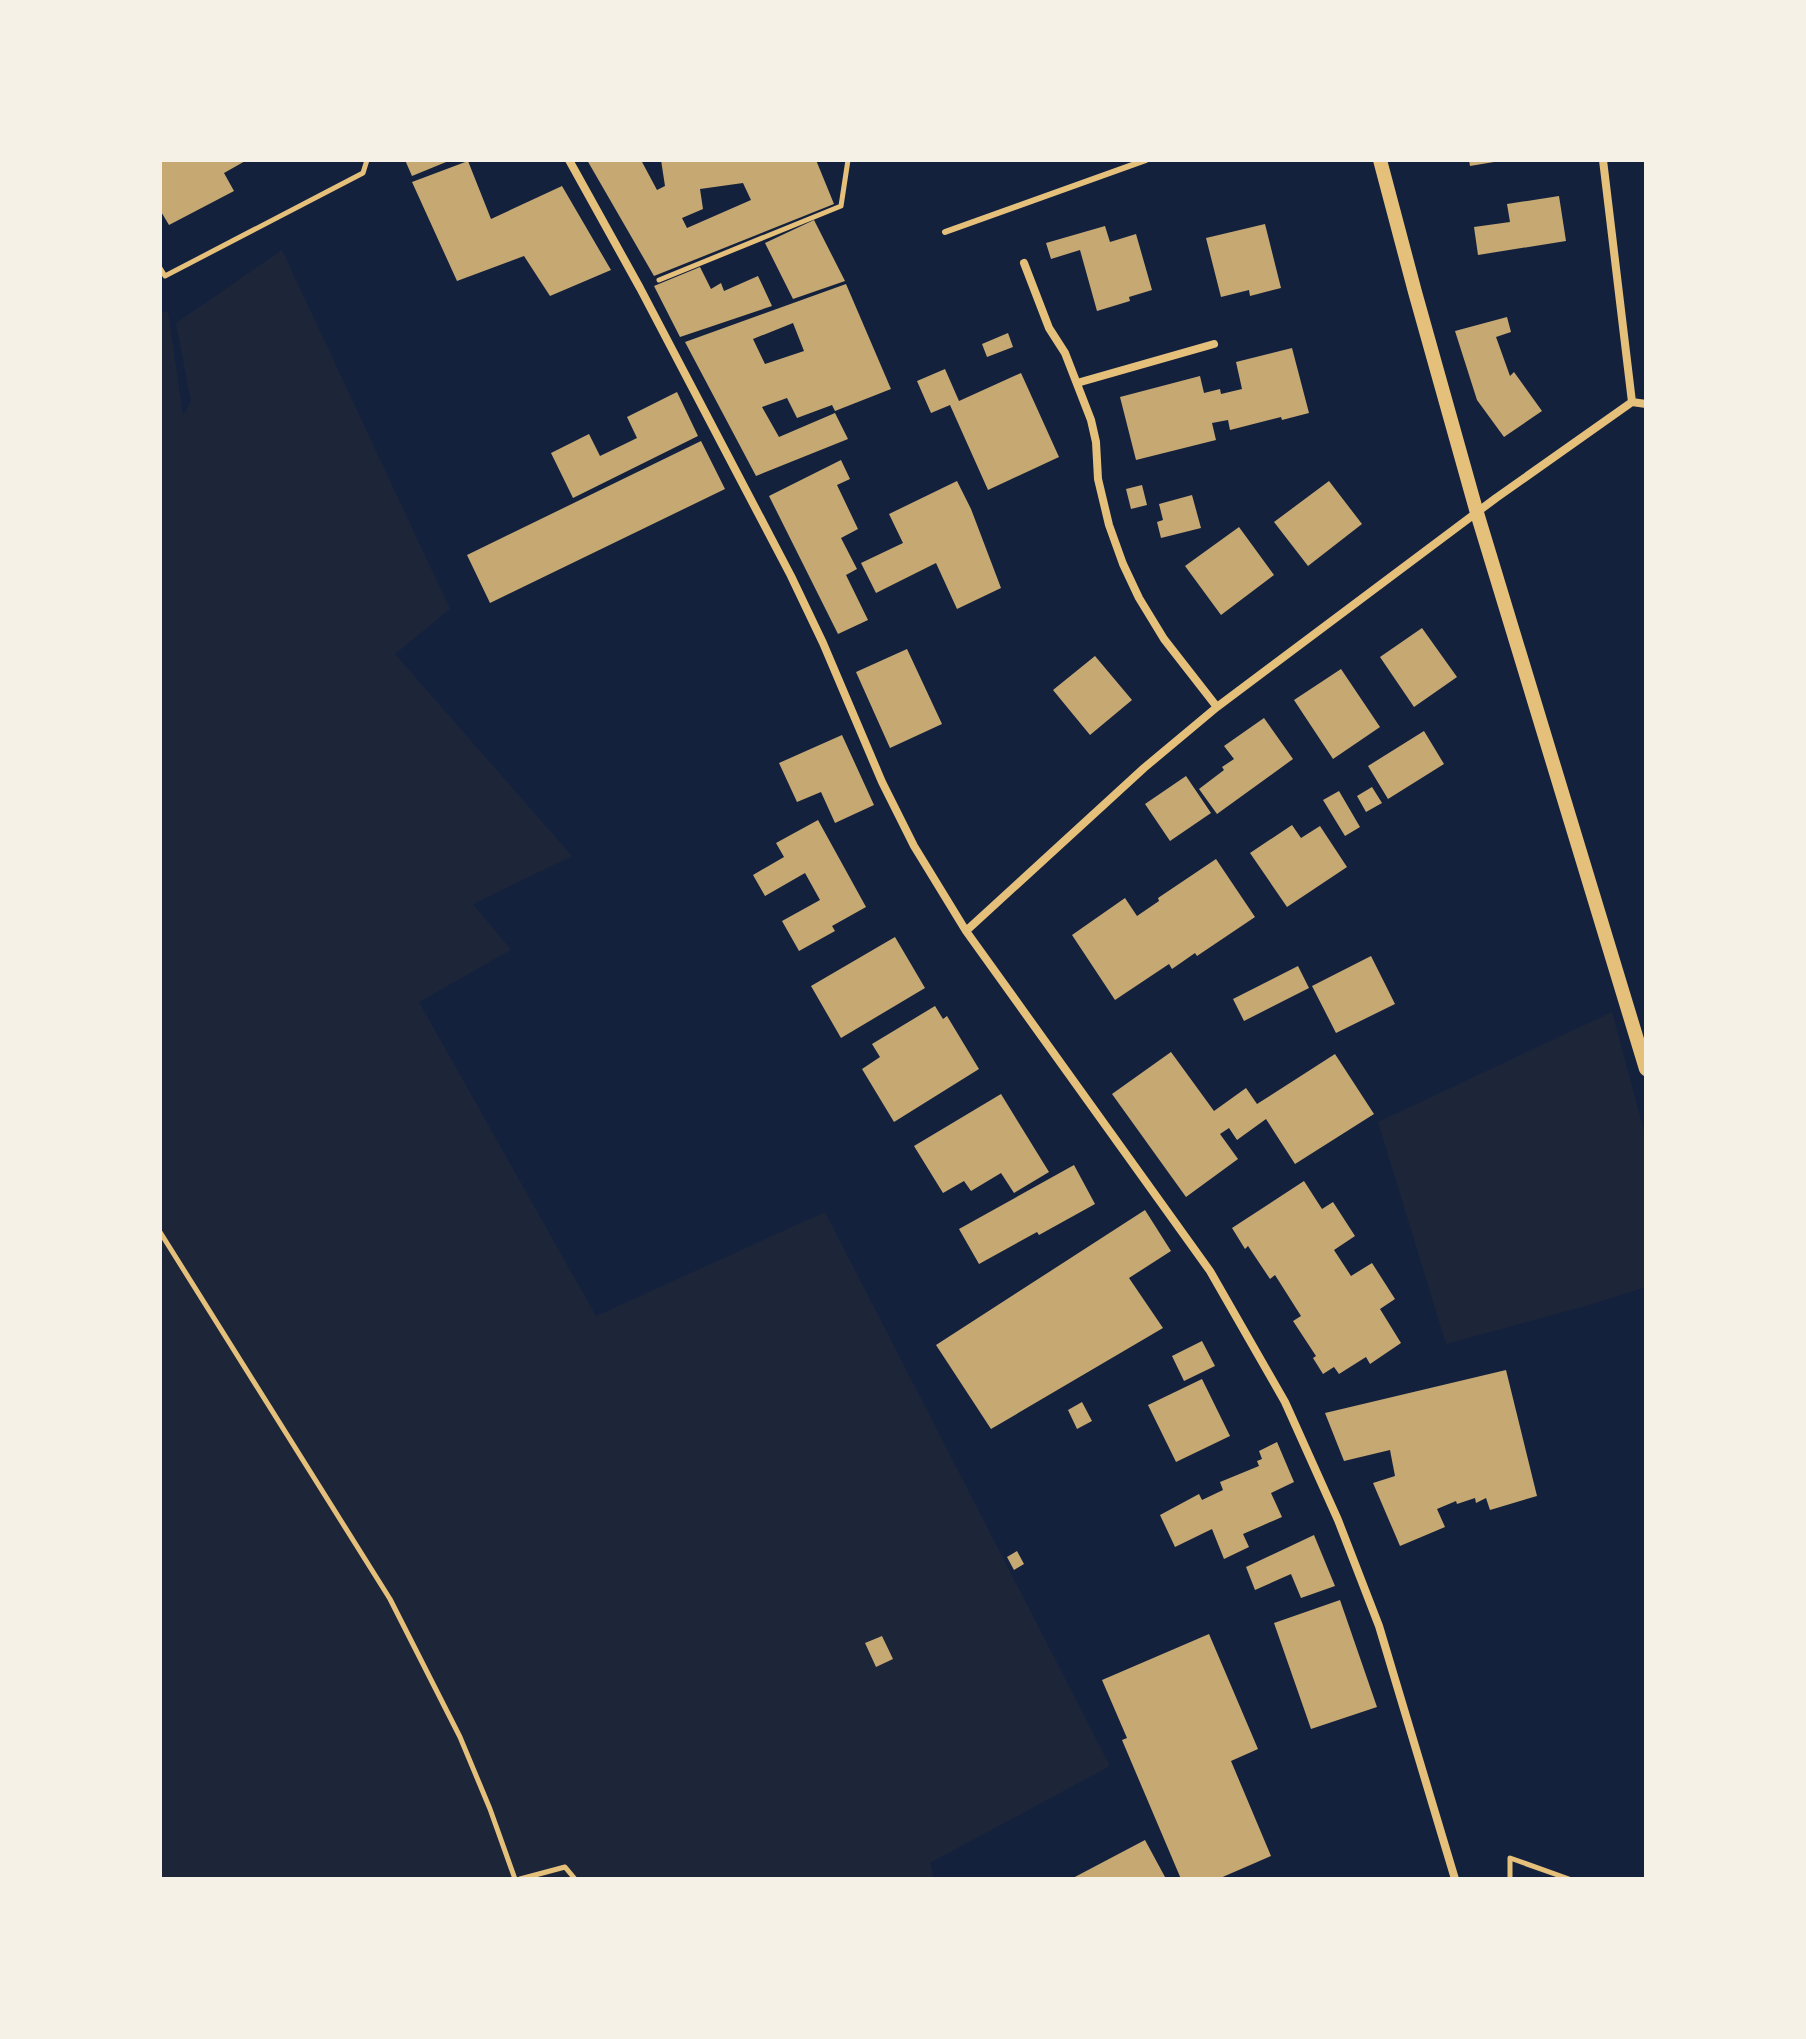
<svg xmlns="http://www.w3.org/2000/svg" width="1806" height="2039" viewBox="0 0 1806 2039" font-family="Literata,serif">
<rect width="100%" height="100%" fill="#14213d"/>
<path fill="#1d2539" d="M282,250L450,609L395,654L572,856L473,904L511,950L419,1002L596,1316L825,1212L1110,1766L930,1863L934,1879H160V313L168,311L183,415L191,402L176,323Z
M1612,1012L1646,1138V1287L1582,1307L1446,1344L1378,1122Z"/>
<path fill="#c6a872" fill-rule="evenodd" d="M160,160H247L224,173L234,191L169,225L160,210Z
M405,160H451L412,176Z
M587,160H641L657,190L665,186L661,160H816L834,204L654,276ZM743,183L751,200L687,228L682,218L703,209L700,189Z
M1469,160H1494V162L1470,166Z
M468,161L491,219L562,186L611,270L550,296L524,256L457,281L412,182Z
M1559,196L1566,241L1478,255L1474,227L1510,222L1507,204Z
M814,220L845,281L793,299L765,243Z
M1265,224L1281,288L1250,296L1249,290L1221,297L1206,238Z
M1105,226L1110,242L1136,234L1152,290L1129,297L1130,301L1097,311L1080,250L1051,259L1046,243Z
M700,267L711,289L721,283L724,291L758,276L772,306L680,337L654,286Z
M846,284L891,389L835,411L832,405L797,418L787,398L762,407L779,437L835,413L848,439L756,476L685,342ZM793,323L804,351L765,364L753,339Z
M1507,317L1511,332L1496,337L1510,376L1514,372L1542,411L1504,437L1477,400L1455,331Z
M1008,333L1013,347L987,357L982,344Z
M1292,348L1309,413L1282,420L1281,417L1230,430L1228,420L1212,423L1216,440L1136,460L1120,397L1200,376L1204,393L1220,389L1221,394L1242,389L1236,362Z
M945,369L959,401L1021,373L1059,457L988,490L950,405L931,413L917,381Z
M677,392L698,436L573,498L551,453L589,434L600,456L637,438L627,417Z
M701,441L725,489L490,603L467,555Z
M841,460L850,479L837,485L858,529L841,538L857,569L846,575L868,620L838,634L769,496Z
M957,481L971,509L1001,588L957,609L936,563L876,593L861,563L903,543L889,514Z
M1329,481L1362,524L1308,566L1274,522Z
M1142,485L1147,505L1131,509L1126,489Z
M1192,495L1201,528L1161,538L1157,522L1163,520L1159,504Z
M1239,527L1274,575L1221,615L1185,566Z
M1422,628L1457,677L1414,707L1380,657Z
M907,649L942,724L890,748L856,672Z
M1095,656L1132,700L1090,735L1053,690Z
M1341,669L1380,727L1333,759L1294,700Z
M1264,718L1293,759L1217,814L1199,789L1224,770L1222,767L1234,759L1224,746Z
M1424,731L1444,764L1388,799L1368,766Z
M842,735L874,805L835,823L821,792L797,802L779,763Z
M1186,776L1211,813L1170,841L1145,804Z
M1372,787L1382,803L1366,812L1357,796Z
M1339,791L1360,827L1345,836L1323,800Z
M818,820L866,907L832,926L835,931L799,951L782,921L820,900L805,873L765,896L753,875L784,857L776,843Z
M1292,825L1301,838L1320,826L1347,867L1287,907L1250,853Z
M1216,859L1255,917L1197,956L1195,953L1172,969L1169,964L1115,1000L1072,935L1125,898L1137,916L1159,901L1158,898Z
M895,937L925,988L841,1038L811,986Z
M1371,956L1395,1004L1336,1033L1312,986Z
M1298,966L1309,988L1244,1021L1233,999Z
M935,1006L943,1019L947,1016L979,1069L894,1122L862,1069L880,1057L872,1044Z
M1171,1052L1214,1111L1246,1088L1257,1104L1335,1054L1374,1114L1295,1164L1266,1119L1237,1140L1229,1128L1220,1134L1238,1159L1186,1197L1112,1094Z
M1001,1094L1049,1172L1014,1193L1001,1173L971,1191L964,1181L943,1193L914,1146Z
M1074,1165L1095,1204L1039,1235L1037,1232L979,1264L959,1229Z
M1304,1181L1322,1209L1333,1202L1355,1236L1334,1250L1351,1276L1372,1263L1395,1299L1380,1309L1401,1343L1370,1364L1366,1357L1339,1374L1334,1367L1323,1374L1313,1358L1316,1356L1293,1321L1301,1316L1275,1275L1270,1279L1248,1246L1245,1249L1232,1228Z
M1145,1210L1171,1251L1129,1278L1163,1328L991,1429L936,1345Z
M1202,1341L1215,1366L1184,1381L1172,1356Z
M1506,1370L1537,1496L1490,1510L1486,1498L1476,1503L1475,1498L1457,1504L1456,1501L1437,1509L1445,1527L1400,1546L1373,1483L1395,1476L1390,1450L1344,1461L1325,1413Z
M1202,1379L1230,1436L1176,1462L1148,1405Z
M1082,1402L1092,1421L1077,1429L1068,1410Z
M1277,1442L1294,1482L1271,1493L1282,1517L1243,1534L1249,1547L1224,1559L1212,1529L1175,1547L1160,1515L1199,1494L1202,1500L1223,1490L1220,1482L1259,1466L1257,1461L1262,1459L1259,1451Z
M1314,1535L1335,1586L1301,1598L1291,1574L1255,1590L1246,1567Z
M1017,1551L1024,1564L1014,1570L1007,1557Z
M1340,1600L1377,1707L1311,1729L1274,1623Z
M1209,1634L1258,1749L1231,1761L1271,1856L1218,1879H1181L1122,1740L1127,1738L1102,1680Z
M882,1636L893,1659L876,1667L865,1643Z
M1145,1840L1165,1877L1162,1879H1071Z"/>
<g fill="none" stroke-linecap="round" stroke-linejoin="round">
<path stroke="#e5c07b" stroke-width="5" d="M160,268L165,276L363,173L367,160
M659,280L841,206L848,160
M160,1232L390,1599L460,1737L490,1809L515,1879
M520,1879L565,1867L575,1879
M1510,1879V1858L1569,1879"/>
<path stroke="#e5c07b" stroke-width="6" d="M945,232L1146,160"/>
<path stroke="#e5c07b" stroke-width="8" d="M569,160L640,288L791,576L823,643L882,782L914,846L966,931L1210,1271L1285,1402L1338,1520L1379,1626L1455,1879
M1603,160L1632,402
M1024,263L1049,328L1065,353L1091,420L1096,442L1098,479L1109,525L1123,564L1139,598L1164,639L1217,707
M1077,383L1214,344
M966,931L1144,768L1217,707L1496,498L1632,402L1646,404"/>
<path stroke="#e5c07b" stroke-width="14" d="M1380,160L1415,292L1477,513L1646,1069"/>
</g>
<rect width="1806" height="2039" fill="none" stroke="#f6f1e7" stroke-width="324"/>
</svg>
